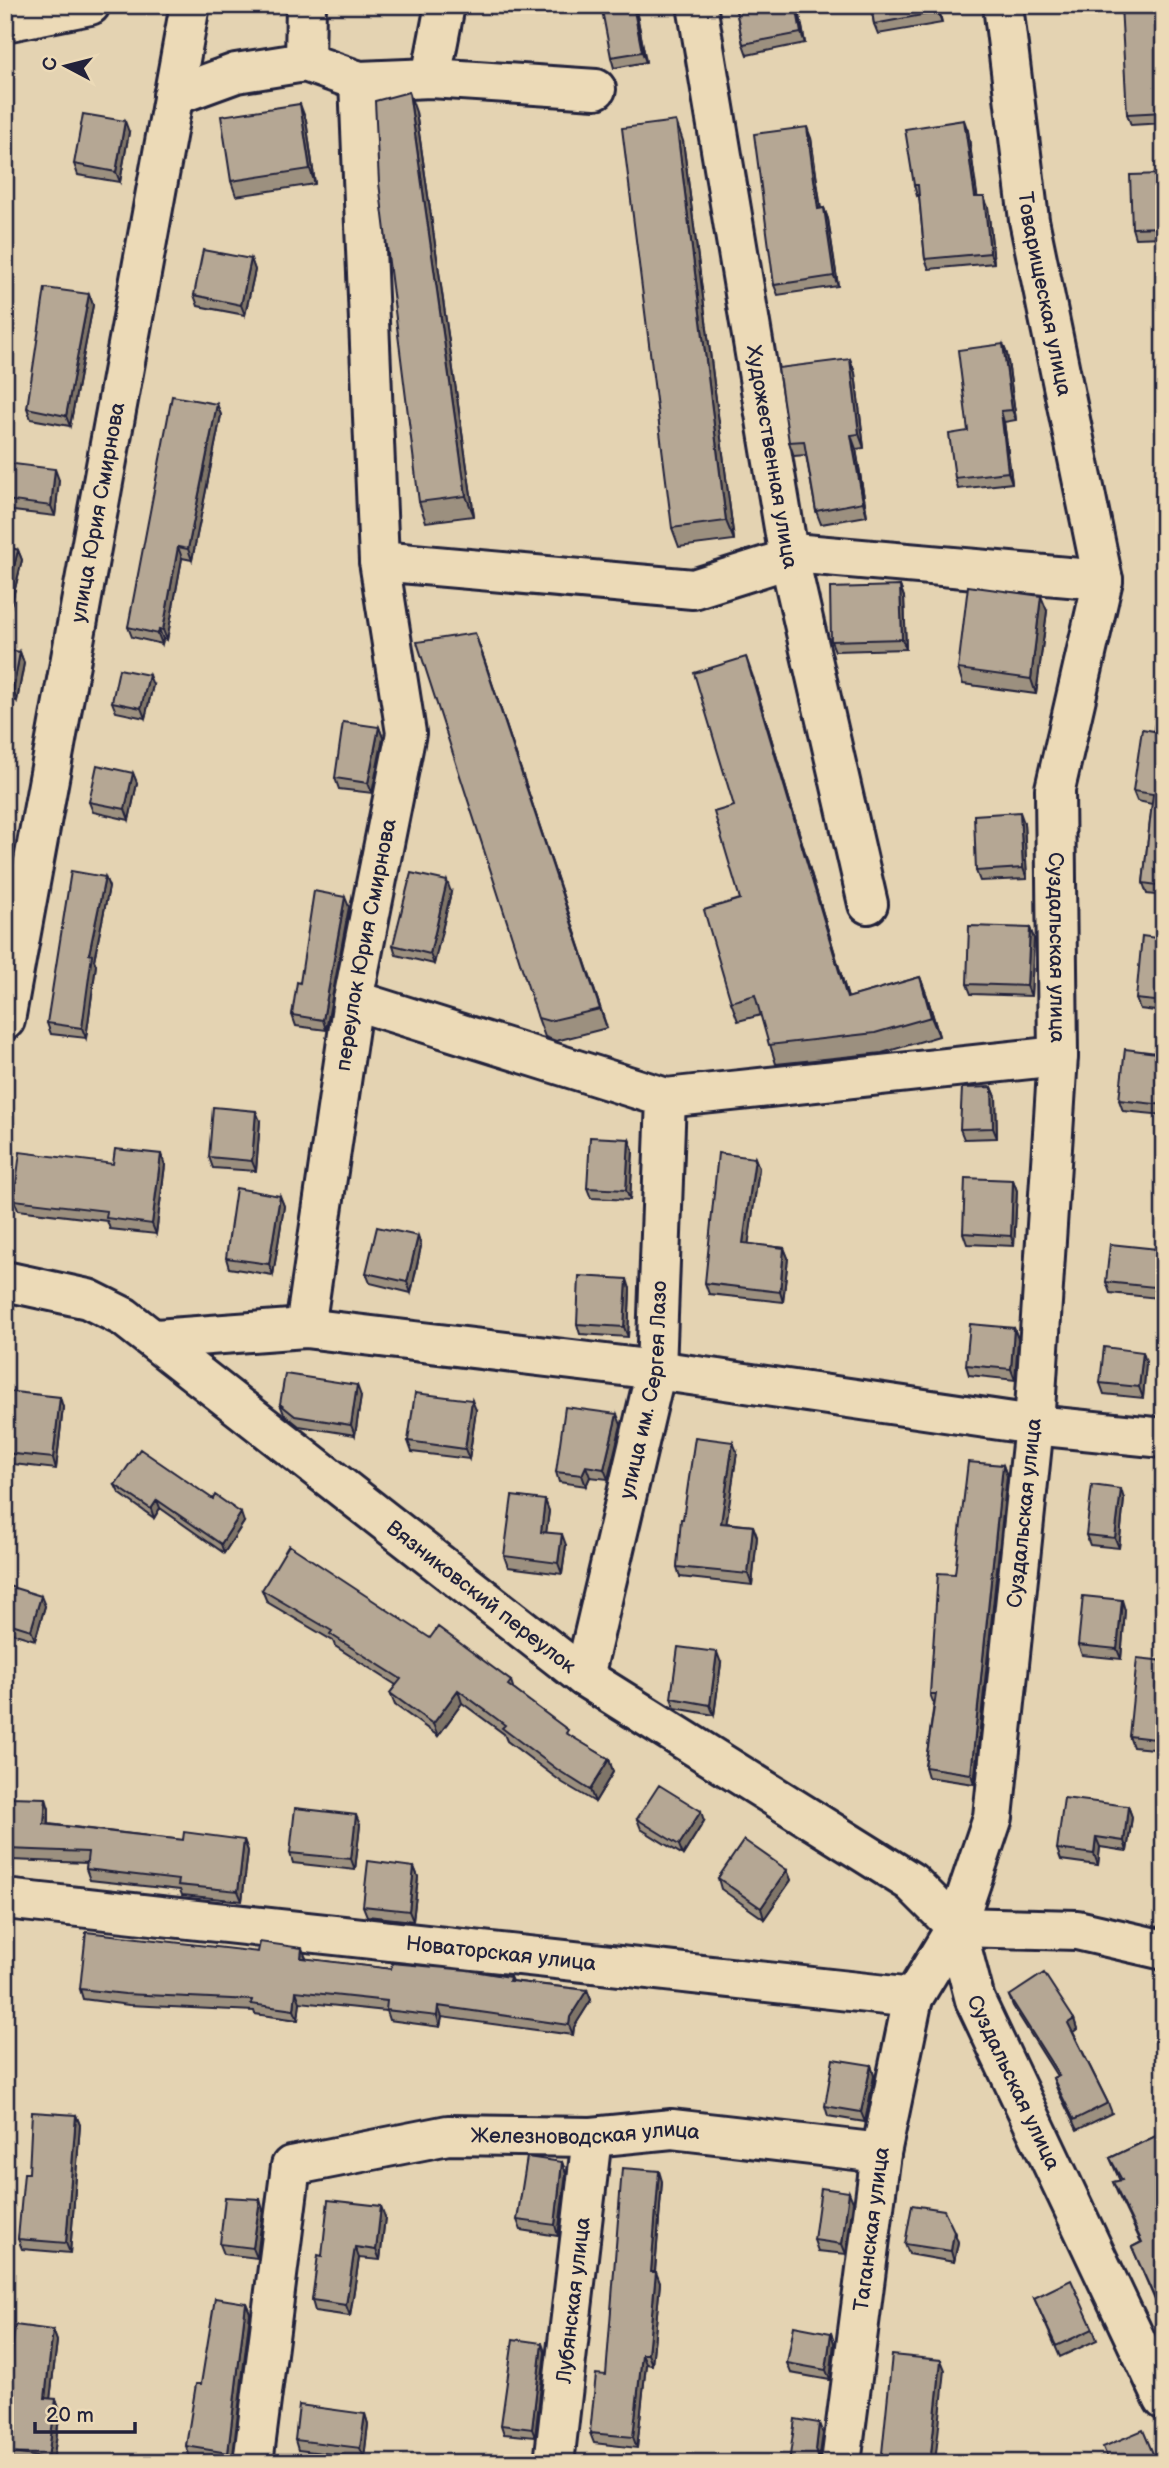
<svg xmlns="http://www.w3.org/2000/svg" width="1169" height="2468" viewBox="0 0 1169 2468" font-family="'Balsamiq Sans',sans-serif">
<rect width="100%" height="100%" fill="#e4d3b2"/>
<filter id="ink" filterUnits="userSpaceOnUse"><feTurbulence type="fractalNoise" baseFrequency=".0143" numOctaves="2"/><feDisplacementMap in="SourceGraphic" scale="14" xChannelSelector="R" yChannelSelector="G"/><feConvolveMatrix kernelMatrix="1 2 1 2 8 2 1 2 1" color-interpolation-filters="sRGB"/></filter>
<g filter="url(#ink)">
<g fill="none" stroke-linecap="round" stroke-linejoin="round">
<g stroke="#22223b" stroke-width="44">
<g id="minor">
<path id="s1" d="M697,5L789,558L868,904"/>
<path id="s2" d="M1003,5L1029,220L1103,580L1055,789L1058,1056L1034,1425L993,1817L956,1927L975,2000L1164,2400"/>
<path d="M5,22L90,5"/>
<path d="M305,62L306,5"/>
<path d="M431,78L445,5"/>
<path d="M173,96L236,73L305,62L359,81L431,78L596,89"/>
<path d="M379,561L693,589L804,554L1103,580"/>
<path d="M353,1000L666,1098L1058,1056"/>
<path id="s3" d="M5,1020L190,5"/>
<path id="s4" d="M5,1281L88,1299L124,1317L584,1677L911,1882L956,1927"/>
<path id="s5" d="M305,1328L353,1000L406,733L379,561L359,81"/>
<path d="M156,1339L305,1328L656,1370L1034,1425L1164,1438"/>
<path id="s6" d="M584,1677L656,1370L666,1098"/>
<path id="s7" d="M5,1899L913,1998L956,1927"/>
<path d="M956,1927L1077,1930L1164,1950"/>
<path id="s8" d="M253,2463L291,2166L448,2135L592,2137L672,2129L881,2153"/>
<path id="s9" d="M554,2463L592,2137"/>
<path id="s10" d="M841,2463L881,2153L913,1998"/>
</g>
</g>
<use href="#minor" stroke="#ecdab7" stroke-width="38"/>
</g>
<path fill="#9c907f" stroke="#22223b" stroke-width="2" d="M635,5L646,62L614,68L611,57Z
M735,5H798L805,43L747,55L743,44Z
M871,5H938L942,23L878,34L874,24Z
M1164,5V123L1131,125L1127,114Z
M416,112L474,516L426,522L419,502Z
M306,120L315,184L236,196L231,181Z
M968,131L977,197L988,207L994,263L929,269L925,259L919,195L917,196L914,185Z
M129,132L120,182L78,175L74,164Z
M811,138L821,209L824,208L828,219L838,286L778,295L774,285Z
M683,141L734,540L679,547L672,528Z
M1164,174V237L1135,238L1132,228Z
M251,259L255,270L245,315L198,306L194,295Z
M89,294L93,305L70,426L31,419L27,408Z
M1003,344L1007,354L1016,420L1004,422L1012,483L958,489L955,478L968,431Z
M850,359L855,373L864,448L856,449L867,516L821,524L816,511L806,455L794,456L789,442Z
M217,404L221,415L192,560L182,558L167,640L163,639L162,644L132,637L128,627Z
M6,463L59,480L55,516L5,510Z
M5,546L18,550L22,560L10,609L5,608Z
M900,586L904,597L906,649L835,651L831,641Z
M1047,611L1036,694L963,684L958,669Z
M5,650L20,652L24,663L17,701L5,699Z
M482,653L607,1028L556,1041L545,1037L538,1018Z
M1164,660V896L1147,894L1143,883L1152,804L1137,801L1133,791L1154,731Z
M753,677L848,998L920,977L927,996L939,1036L882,1053L776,1064L761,1015L738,1021L731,1002L740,899L734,806Z
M153,685L145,718L116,712L112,702Z
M379,727L383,738L372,793L339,789L335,778Z
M133,773L137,783L129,820L93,812L89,802Z
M1024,823L1027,879L980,881L976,871Z
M105,877L109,887L94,960L96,965L86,1038L51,1034L47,1023Z
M451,892L434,964L396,955L393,945Z
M349,907L326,1030L296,1026L292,1015L300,983Z
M1030,928L1034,939L1031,996L971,994L967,984Z
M1164,939V1012L1140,1009L1136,999Z
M1164,1054V1115L1123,1111L1119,1100Z
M992,1087L996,1097L997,1138L964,1139L960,1129Z
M260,1121L256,1171L213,1168L209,1157Z
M629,1139L633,1150L630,1200L591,1198L587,1188Z
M755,1158L759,1168L748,1244L784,1248L788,1258L783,1302L709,1294L705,1283Z
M165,1165L156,1234L110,1229L107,1221L18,1210L14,1200Z
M1013,1180L1017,1191L1014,1246L967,1244L963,1233Z
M280,1196L284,1206L273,1275L229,1268L226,1258Z
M418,1236L421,1246L411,1293L370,1283L366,1273Z
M1157,1249L1161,1260L1158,1298L1110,1293L1106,1282Z
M630,1289L628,1337L580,1334L577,1324Z
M1014,1328L1018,1339L1015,1380L969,1375L966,1365Z
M1146,1362L1143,1398L1104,1394L1100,1383Z
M5,1391L63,1407L56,1469L5,1463Z
M361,1396L355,1435L299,1426L284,1414L280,1404Z
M476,1410L469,1459L412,1452L408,1441Z
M621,1425L608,1479L590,1477L586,1486L559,1482L556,1472Z
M737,1452L726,1523L753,1526L757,1537L752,1585L680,1577L677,1567L683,1519Z
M1003,1465L1007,1476L974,1784L928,1777L925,1767L934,1704L930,1694L955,1574Z
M115,1485L244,1522L224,1553L160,1508L154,1518L119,1493Z
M1124,1499L1119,1548L1090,1545L1086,1535Z
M545,1500L549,1511L546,1532L566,1545L562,1574L508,1567L504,1556Z
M5,1585L45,1606L35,1640L5,1631Z
M262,1590L430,1638L511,1681L514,1690L570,1736L609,1759L613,1772L595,1802L563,1783L507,1741L504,1734L462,1703L438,1736L395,1705L390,1693L396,1685L335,1646L333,1641L267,1602Z
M1125,1610L1121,1659L1082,1655L1078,1645Z
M1164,1661V1750L1133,1747L1129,1736Z
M721,1663L714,1715L675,1708L671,1698Z
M1128,1806L1132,1817L1127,1851L1100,1847L1098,1865L1061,1860L1057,1849Z
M49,1809V1824L183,1840H244L248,1851L242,1901L182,1895L180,1890L90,1880L86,1869L87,1863L11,1860L7,1849Z
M637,1819L704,1821L683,1855L641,1829Z
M360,1825L355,1870L293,1863L290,1853Z
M414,1867L418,1877L413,1921L367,1916L363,1906Z
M787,1870L791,1880L764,1919L721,1889L718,1878Z
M306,1959L391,1969L510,1977L512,1981L587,1990L591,2000L574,2027L573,2035L442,2017L440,2027L389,2020L386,2011L300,2002L298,2020L255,2014L254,2011L129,2005L83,1999L80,1989Z
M1009,1996L1074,2019L1077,2029L1073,2032L1108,2103L1112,2113L1077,2130L1057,2089L1053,2078L1057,2076L1013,2006Z
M871,2065L874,2076L865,2122L828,2116L825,2106Z
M76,2115L80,2125L70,2253L22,2249L18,2239L29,2173Z
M1164,2132V2225H1162L1164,2228V2313L1161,2314L1132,2247L1141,2242L1117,2192L1113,2182L1120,2181L1110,2158Z
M562,2162L566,2173L558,2236L521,2230L517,2220Z
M662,2181L655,2272L660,2283L652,2365L646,2364L637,2448L594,2443L590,2433Z
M853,2202L846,2254L818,2251L814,2240Z
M263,2210L257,2258L224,2254L220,2244Z
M385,2217L380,2260L359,2258L350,2316L315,2311L312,2300L322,2256Z
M954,2231L958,2242L954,2262L909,2254L905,2244Z
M1034,2298L1093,2329L1097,2340L1060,2357Z
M246,2303L250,2313L232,2463L190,2457L186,2446L201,2384Z
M53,2330L57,2341L50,2399H56L60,2410L53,2463L5,2462V2425L12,2376L10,2369Z
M831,2333L834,2343L830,2380L791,2373L787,2363Z
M545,2352L535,2437L504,2434L501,2425Z
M365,2414L368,2424L364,2458L298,2450L295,2440Z"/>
<path fill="#7f7568" stroke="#22223b" stroke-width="2" d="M633,5H635L646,62L642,52Z
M796,5H798L805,43L801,33Z
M937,5H938L942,23L938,12Z
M409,92L416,112L474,516L466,496Z
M300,104L306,120L315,184L310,169Z
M964,120L968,131L979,208L975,197Z
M125,121L129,132L120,182L116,172Z
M676,121L683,141L734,540L726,521Z
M807,127L811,138L822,220L818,209Z
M984,197L988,207L994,263L990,253Z
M824,208L828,219L838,286L834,276Z
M251,259L255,270L245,315L241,305Z
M89,294L93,305L70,426L66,416Z
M1003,344L1007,354L1016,420L1012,410Z
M850,359L855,373L864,448L859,434Z
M217,404L221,415L192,560L188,549Z
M1001,411L1004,422L1012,483L1008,472Z
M851,435L856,449L867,516L863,502Z
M55,469L59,480L55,516L51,506Z
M178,547L182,558L167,640L163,630Z
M18,550L22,560L10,609L6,599Z
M900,586L904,597L906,649L902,639Z
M1041,596L1047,611L1036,694L1031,679Z
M159,629L163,639L162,644L158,634Z
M475,633L482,653L607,1028L600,1009Z
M20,652L24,663L17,701L13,690Z
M746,657L753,677L854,1018L847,998Z
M149,675L153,685L145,718L141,708Z
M379,727L383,738L372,793L368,783Z
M133,773L137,783L129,820L125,809Z
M1020,812L1024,823L1027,879L1023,868Z
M105,877L109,887L94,960L96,965L86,1038L82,1028L89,954Z
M447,881L451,892L434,964L430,954Z
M345,897L349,907L326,1030L323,1020Z
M1030,928L1034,939L1031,996L1027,986Z
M920,977L927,996L939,1036L931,1017Z
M992,1087L996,1097L997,1138L993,1128Z
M256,1111L260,1121L256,1171L252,1161Z
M629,1139L633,1150L630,1200L626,1190Z
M161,1154L165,1165L156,1234L152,1224Z
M755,1158L759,1168L747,1254L743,1243Z
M1013,1180L1017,1191L1014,1246L1011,1236Z
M280,1196L284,1206L273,1275L269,1264Z
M418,1236L421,1246L411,1293L407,1282Z
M784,1248L788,1258L783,1302L780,1292Z
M1157,1249L1161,1260L1158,1298L1154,1287Z
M627,1279L630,1289L628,1337L624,1327Z
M1014,1328L1018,1339L1015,1380L1011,1369Z
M1143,1352L1146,1362L1143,1398L1139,1387Z
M357,1385L361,1396L355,1435L351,1425Z
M60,1397L63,1407L56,1469L53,1458Z
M472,1400L476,1410L469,1459L465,1449Z
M617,1414L621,1425L608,1479L604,1469Z
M733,1442L737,1452L725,1533L721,1523Z
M1003,1465L1007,1476L974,1784L971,1774Z
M586,1466L590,1477L586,1486L582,1475Z
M1121,1489L1124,1499L1119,1548L1115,1538Z
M157,1500L160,1508L154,1518L151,1509Z
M545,1500L549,1511L545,1542L541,1532Z
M241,1513L244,1522L224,1553L221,1544Z
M753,1526L757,1537L752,1585L748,1574Z
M562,1534L566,1545L562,1574L558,1563Z
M41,1596L45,1606L35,1640L31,1630Z
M1122,1600L1125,1610L1121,1659L1117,1649Z
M717,1652L721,1663L714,1715L710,1705Z
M458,1690L462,1703L438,1736L433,1724Z
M609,1759L613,1772L595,1802L590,1790Z
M46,1798L49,1809L48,1834L44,1824Z
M1128,1806L1132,1817L1127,1851L1124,1841Z
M701,1811L704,1821L683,1855L679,1845Z
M356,1815L360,1825L355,1870L351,1859Z
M1096,1837L1100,1847L1098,1865L1094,1854Z
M244,1840L248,1851L242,1901L238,1891Z
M414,1867L418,1877L413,1921L409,1911Z
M787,1870L791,1880L764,1919L761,1908Z
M302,1948L306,1958H301Z
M587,1990L591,2000L574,2027L573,2035L569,2025L570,2017Z
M296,1991L300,2002L298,2020L294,2010Z
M438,2006L442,2017L440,2027L437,2016Z
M1074,2019L1077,2029L1072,2033L1068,2023Z
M871,2065L874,2076L865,2122L861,2112Z
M76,2115L80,2125L70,2253L66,2243Z
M562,2162L566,2173L558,2236L555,2225Z
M659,2171L662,2181L654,2282L651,2272Z
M849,2192L853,2202L846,2254L842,2244Z
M260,2199L263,2210L257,2258L253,2248Z
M381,2206L385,2217L380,2260L376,2250Z
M954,2231L958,2242L954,2262L951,2251Z
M355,2247L359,2258L350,2316L346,2305Z
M656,2272L660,2283L652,2365L648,2354Z
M246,2303L250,2313L232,2463L228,2453Z
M53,2330L57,2341L49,2408L45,2398Z
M831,2333L834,2343L830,2380L826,2370Z
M542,2343L545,2352L535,2437L532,2429Z
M642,2354L646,2364L637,2448L633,2437Z
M941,2360L945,2370L935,2463H930Z
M56,2399L60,2410L53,2463H50L48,2458Z
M365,2414L368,2424L364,2458L360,2448Z
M819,2423L823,2434L819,2461L816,2450Z"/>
<path fill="#b5a794" stroke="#22223b" stroke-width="2" d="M601,5H633L642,52L611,57Z
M735,5H796L801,33L743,44Z
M871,5H937L938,12L874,24Z
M1121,5H1164V112L1127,114Z
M409,92L466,496L419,502L379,183L375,101Z
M300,104L310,169L231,181L221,116Z
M83,114L125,121L116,172L74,164Z
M964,120L975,197H984L990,253L925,259L918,185H914L905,129Z
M676,121L726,521L672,528L622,128Z
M807,127L818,209L824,208L834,276L774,285L754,134Z
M1164,174V227L1132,228L1130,175Z
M203,250L251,259L241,305L194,295Z
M45,288L89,294L66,416L27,408Z
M1003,344L1012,410L1001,411L1008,472L955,478L949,434L968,431L958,350Z
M850,359L859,434L851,435L863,502L816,511L804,441L789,442L778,368Z
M172,396L217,404L188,549L178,547L163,630L159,629L158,634L128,627Z
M6,463L55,469L51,506L5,500Z
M5,546L18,550L6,599L5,598Z
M900,586L902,639L831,641L830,588Z
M968,586L1041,596L1031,679L958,669Z
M475,633L600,1009L549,1021L538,1018L417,642Z
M5,650L20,652L13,690L5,689Z
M746,657L847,998L920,977L931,1017L875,1033L769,1045L755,995L731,1002L704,910L740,899L714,812L734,806L694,673Z
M1164,660V886L1143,883L1153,794L1133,791L1142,729L1154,731Z
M119,669L149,675L141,708L112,702Z
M343,722L379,727L368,783L335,778Z
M97,765L133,773L125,809L89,802Z
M1020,812L1023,868L976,871L974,815Z
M71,871L105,877L89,954L92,955L82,1028L47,1023Z
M411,873L447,881L430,954L393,945Z
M314,891L345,897L323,1020L292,1015L297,982L300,983Z
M969,926L1030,928L1027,986L967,984Z
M1142,936L1164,939V1002L1136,999Z
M1125,1049L1164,1054V1105L1119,1100Z
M992,1087L993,1128L960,1129L962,1088Z
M213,1107L256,1111L252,1161L209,1157Z
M590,1137L629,1139L626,1190L587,1188Z
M115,1149L161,1154L152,1224L106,1218L107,1211L14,1200L20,1152L113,1164Z
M718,1153L755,1158L743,1243L784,1248L780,1292L705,1283Z
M965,1178L1013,1180L1011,1236L963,1233Z
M236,1188L280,1196L269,1264L226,1258Z
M377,1227L418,1236L407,1282L366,1273Z
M1110,1244L1157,1249L1154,1287L1106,1282Z
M579,1276L627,1279L624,1327L577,1324Z
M970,1324L1014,1328L1011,1369L966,1365Z
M1104,1347L1143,1352L1139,1387L1100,1383Z
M285,1374L357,1385L351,1425L295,1416L280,1404Z
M5,1391L60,1397L53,1458L5,1453Z
M415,1393L472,1400L465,1449L408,1441Z
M565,1407L617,1414L604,1469L586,1466L582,1475L556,1472Z
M695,1437L733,1442L721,1523L753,1526L748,1574L677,1567L681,1519H683Z
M140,1449L213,1499L215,1495L241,1513L221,1544L157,1500L151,1509L115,1485Z
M968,1462L1003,1465L971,1774L925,1767L936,1694H930L938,1573L955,1574Z
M1092,1485L1121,1489L1115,1538L1086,1535Z
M512,1496L545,1500L541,1532L562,1534L558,1563L504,1556Z
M289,1545L430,1638L438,1627L511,1681L508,1685L568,1730L566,1733L609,1759L590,1790L558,1770L502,1728L505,1725L458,1690L433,1724L390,1693L401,1679L330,1634L332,1631L262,1590Z
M5,1585L41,1596L31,1630L5,1622Z
M1083,1596L1122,1600L1117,1649L1078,1645Z
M678,1647L717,1652L710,1705L671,1698Z
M1137,1658L1164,1661V1740L1129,1736Z
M659,1785L701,1811L679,1845L637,1819Z
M9,1797L46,1798L44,1824L183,1840L184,1832L244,1840L238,1891L178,1885L179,1880L86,1869L88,1852L7,1849Z
M1064,1798L1128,1806L1124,1841L1096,1837L1094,1854L1057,1849Z
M295,1808L356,1815L351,1859L290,1853Z
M744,1840L787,1870L761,1908L718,1878Z
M368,1861L414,1867L409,1911L363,1906Z
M86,1932L258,1952L260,1942L302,1948L301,1958L391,1969L392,1963L467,1970L510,1977L509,1981L587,1990L570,2017L569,2025L438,2006L437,2016L386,2010L387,2001L296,1991L294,2010L251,2004L252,2000L125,1994L80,1989Z
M1044,1973L1074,2019L1068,2023L1108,2103L1074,2120L1053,2078L1059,2075L1009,1996Z
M833,2059L871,2065L861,2112L825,2106Z
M32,2112L76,2115L66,2243L18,2239L24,2173H29Z
M1164,2132V2212L1158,2215L1164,2228V2300L1157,2303L1132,2247L1142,2242L1113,2182L1122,2180L1110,2158Z
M527,2157L562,2162L555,2225L517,2220Z
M622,2168L659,2171L651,2272H656L648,2354H642L633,2437L590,2433L596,2374L606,2375Z
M821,2188L849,2192L842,2244L814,2240Z
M225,2197L260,2199L253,2248L220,2244Z
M328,2200L381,2206L376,2250L355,2247L346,2305L312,2300L318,2255L322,2256Z
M912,2205L944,2210L954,2231L951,2251L905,2244Z
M1071,2280L1093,2329L1056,2346L1034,2298Z
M215,2298L246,2303L228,2453L186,2446L196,2384H201Z
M15,2325L53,2330L45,2398L56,2399L48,2458L5,2452V2425L13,2370L10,2369Z
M794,2326L831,2333L826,2370L787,2363Z
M513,2339L542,2343L532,2429L501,2425Z
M892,2355L941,2360L930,2463H881Z
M299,2405L365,2414L360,2448L295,2440Z
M795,2419L819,2423L816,2450L820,2463H789Z
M1143,2430L1157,2463H1099L1108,2459L1103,2447Z"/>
</g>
<g text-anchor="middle" stroke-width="5" stroke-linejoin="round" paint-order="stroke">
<g font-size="21" fill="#22223b" stroke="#ecdab7">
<text dy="7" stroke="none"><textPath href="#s2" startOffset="292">Товарищеская улица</textPath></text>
<text dy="7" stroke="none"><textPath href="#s1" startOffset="458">Художественная улица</textPath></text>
<text dy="7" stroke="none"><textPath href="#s3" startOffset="516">улица Юрия Смирнова</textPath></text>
<text dy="7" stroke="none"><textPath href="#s5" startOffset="388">переулок Юрия Смирнова</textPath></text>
<text dy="7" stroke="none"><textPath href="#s2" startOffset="957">Суздальская улица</textPath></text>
<text dy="7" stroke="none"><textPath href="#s6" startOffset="294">улица им. Сергея Лазо</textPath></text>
<text transform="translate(1024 1513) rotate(-84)" y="7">Суздальская улица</text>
<text dy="7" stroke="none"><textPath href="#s4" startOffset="579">Вязниковский переулок</textPath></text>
<text dy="7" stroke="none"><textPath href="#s7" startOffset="499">Новаторская улица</textPath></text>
<text dy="7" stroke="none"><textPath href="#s2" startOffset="2112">Суздальская улица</textPath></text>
<text dy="7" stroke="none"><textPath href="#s8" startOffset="597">Железноводская улица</textPath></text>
<text dy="7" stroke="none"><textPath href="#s10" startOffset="236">Таганская улица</textPath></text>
<text dy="7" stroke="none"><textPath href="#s9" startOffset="164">Лубянская улица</textPath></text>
</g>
</g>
<rect width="1169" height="2468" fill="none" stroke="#ecdab7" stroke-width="28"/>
<rect x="14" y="14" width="1141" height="2440" fill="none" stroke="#22223b" stroke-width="2.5" filter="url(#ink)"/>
<g transform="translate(66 66) rotate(277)" stroke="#ecdab7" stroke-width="5" paint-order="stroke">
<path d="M0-5L12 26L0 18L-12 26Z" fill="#22223b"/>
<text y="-10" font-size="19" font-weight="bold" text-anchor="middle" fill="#22223b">С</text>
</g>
<path d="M35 2422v10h100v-10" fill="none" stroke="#22223b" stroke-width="3.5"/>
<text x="46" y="2422" font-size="21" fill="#22223b" stroke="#ecdab7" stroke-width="5" paint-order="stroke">20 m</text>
</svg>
